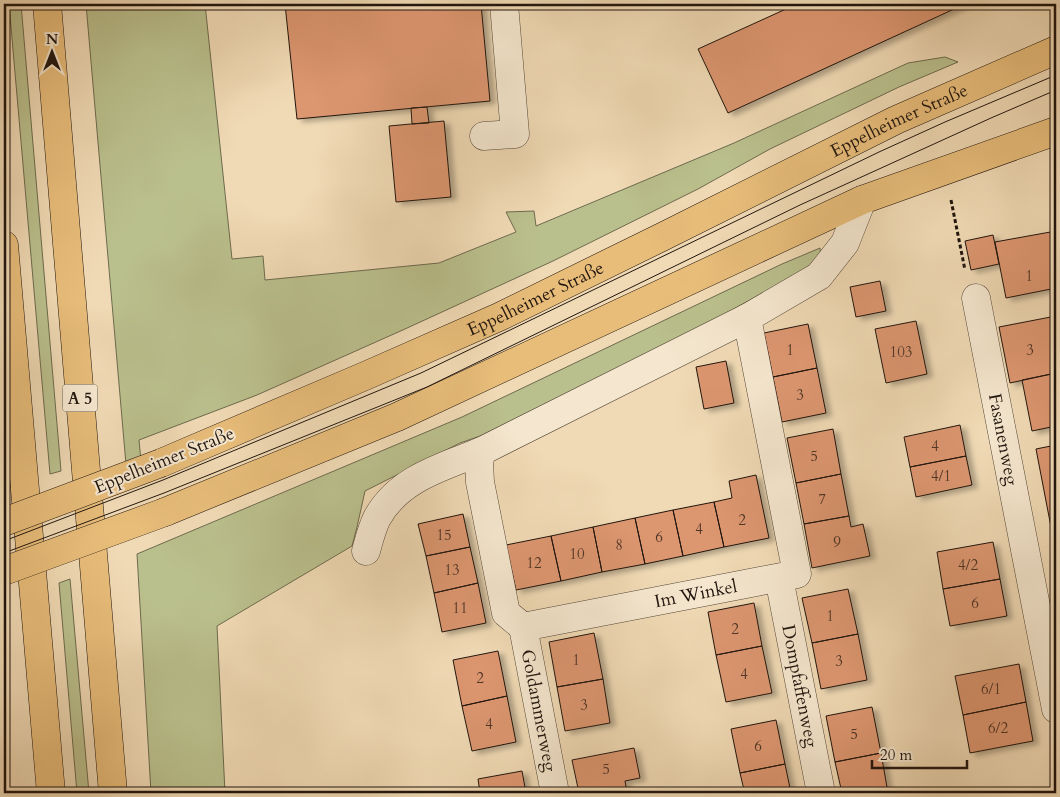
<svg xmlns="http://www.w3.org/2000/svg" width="1060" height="797" viewBox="0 0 1060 797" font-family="Cardo,serif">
<defs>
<filter id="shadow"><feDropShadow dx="5.5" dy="3" stdDeviation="2.5" flood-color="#0004"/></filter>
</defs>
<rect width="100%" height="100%" fill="#f0dab5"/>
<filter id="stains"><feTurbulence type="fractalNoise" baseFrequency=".004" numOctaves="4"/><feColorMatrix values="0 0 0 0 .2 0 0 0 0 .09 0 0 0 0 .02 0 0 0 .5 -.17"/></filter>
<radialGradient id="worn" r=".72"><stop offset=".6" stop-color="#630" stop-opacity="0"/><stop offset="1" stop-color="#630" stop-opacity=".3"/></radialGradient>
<path fill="#bac08d" stroke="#6d6a4e" d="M9,4H21L61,471L50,474Z
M86,4H205L232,259L263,256L265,280L439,263L516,232L506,212L534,211L536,226L734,143L908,63L945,57L958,62L899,87L770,149L698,189L553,261L405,329L257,395L139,440L142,471L127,476Z
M820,248L821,259L793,277L726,313L480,436L460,443L365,491L357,527L352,546L217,626L225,793H151L137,554L462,417L782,264Z
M70,579L89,793H77L59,583Z"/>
<path fill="#dc9670" stroke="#20150e" filter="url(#shadow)" d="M285,4H481L490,101L297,119Z
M797,4H965L728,113L698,49Z
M427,107L429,123L412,124L411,108Z
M444,121L451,197L396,202L389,126Z
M1056,231V288L1006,298L995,242Z
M993,235L999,264L971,270L965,241Z
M880,281L886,311L856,317L850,287Z
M1056,316V373L1010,383L999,327Z
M916,321L927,374L886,383L875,329Z
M808,324L817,368L773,377L764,333Z
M726,361L734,403L704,409L696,367Z
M817,368L826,413L782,422L773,377Z
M1056,373V426L1032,431L1022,380Z
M960,425L966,456L910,467L904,437Z
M833,429L841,474L796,483L787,438Z
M1056,445V526L1051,527L1036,449Z
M966,456L972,485L916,497L910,467Z
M841,474L849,516L804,524L796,483Z
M756,475L769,538L724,547L714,502L732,498L729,481Z
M714,502L724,547L683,556L673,510Z
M673,510L683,556L645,564L635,518Z
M463,514L470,547L426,556L418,524Z
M849,516L851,527L863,524L870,556L812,568L804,524Z
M635,518L645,564L602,572L593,527Z
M1056,526V551L1051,527Z
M593,527L602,572L561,581L551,536Z
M551,536L561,581L516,590L506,545Z
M993,542L1000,579L943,589L937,552Z
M470,547L478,583L434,593L426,556Z
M1000,579L1007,616L950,626L943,589Z
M478,583L486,623L442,632L434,593Z
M848,589L858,634L812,643L802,598Z
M754,603L762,646L716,655L708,612Z
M594,633L603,679L557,687L549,642Z
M858,634L867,680L821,689L812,643Z
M762,646L772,693L726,702L716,655Z
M498,651L507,696L462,706L453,660Z
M1019,664L1026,702L963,715L955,676Z
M603,679L610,723L565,731L557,687Z
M507,696L516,742L472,751L462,706Z
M1026,702L1033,741L970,753L963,715Z
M872,707L881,753L835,762L826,716Z
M776,720L785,764L740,773L731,729Z
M634,748L640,778L625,781L627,793H579L572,760Z
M881,753L888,793H842L835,762Z
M785,764L791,793H728L744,790L740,773Z
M522,771L526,793H480L478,779Z"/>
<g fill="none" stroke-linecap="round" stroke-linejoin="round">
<g stroke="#544638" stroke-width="29">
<g id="minor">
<path d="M484,136L515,134L504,4"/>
<path id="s1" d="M976,298L1056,709"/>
<path d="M366,551C369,540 372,528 377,518C399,478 443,467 482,451"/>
<path id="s2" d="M779,578L821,793"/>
<path d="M523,627L506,613L480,482L479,462L482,451L747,318L819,276L845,243L862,200"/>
<path id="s3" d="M523,627L797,574L747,318"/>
<path id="s4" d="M523,627L555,793"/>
</g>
</g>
<g stroke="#20150e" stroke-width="29">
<g id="major">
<path id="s5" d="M161,463L365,376L499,317L664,236L896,120L1056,50"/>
<path d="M165,512L397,417L862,200L1056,131"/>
</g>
</g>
<g stroke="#20150e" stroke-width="29">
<path id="highway" d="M47,4L113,793
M4,245L51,793"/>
</g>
<path stroke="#20150e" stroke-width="3" stroke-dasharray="4 2.5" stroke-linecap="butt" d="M951,200L965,270"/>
<use href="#minor" stroke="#f5e7cf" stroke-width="28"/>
<use href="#major" stroke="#e8bd7a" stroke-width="28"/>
<use href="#highway" stroke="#e8bd7a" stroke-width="28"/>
<path stroke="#20150e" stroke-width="1" d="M4,541L163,480L421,373L879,152L945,122L1056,75
M4,553L164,493L427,387L800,205L991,118L1056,90"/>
<g stroke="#20150e" stroke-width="29" stroke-linecap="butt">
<path id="major-bridge" d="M4,522L161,463
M4,571L165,512"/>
</g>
<use href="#major-bridge" stroke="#e8bd7a" stroke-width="28"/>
</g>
<g text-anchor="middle" stroke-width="4" stroke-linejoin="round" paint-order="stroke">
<g font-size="15" fill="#4f3526">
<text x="1029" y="281">1</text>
<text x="790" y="355">1</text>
<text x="1030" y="355">3</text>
<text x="901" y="357">103</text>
<text x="800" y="400">3</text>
<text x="935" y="451">4</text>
<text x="814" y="461">5</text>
<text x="941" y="481">4/1</text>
<text x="822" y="504">7</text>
<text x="742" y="525">2</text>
<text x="699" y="534">4</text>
<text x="444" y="540">15</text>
<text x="659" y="542">6</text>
<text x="837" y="547">9</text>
<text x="619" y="550">8</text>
<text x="577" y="559">10</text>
<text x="534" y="568">12</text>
<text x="968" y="570">4/2</text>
<text x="452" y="575">13</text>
<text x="975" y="608">6</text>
<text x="460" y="613">11</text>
<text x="830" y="621">1</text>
<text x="735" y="634">2</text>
<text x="576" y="665">1</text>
<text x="839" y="666">3</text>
<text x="744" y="679">4</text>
<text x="480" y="683">2</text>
<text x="991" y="694">6/1</text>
<text x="584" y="710">3</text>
<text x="489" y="729">4</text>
<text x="998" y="733">6/2</text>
<text x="854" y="739">5</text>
<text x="758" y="751">6</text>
<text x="606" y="774">5</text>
</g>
<rect fill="#f5e7cf" stroke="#605448" stroke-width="1" x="62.5" y="384.5" width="35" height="27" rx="4"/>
<g font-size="16" font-weight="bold" fill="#20150e">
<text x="80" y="404">A 5</text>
</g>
<g font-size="18" fill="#20150e" stroke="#f5e7cf">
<text dy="6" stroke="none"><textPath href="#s5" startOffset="814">Eppelheimer Straße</textPath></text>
<text dy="6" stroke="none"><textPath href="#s5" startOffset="409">Eppelheimer Straße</textPath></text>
<text dy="6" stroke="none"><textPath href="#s1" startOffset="144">Fasanenweg</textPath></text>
<text transform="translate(164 460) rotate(-22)" y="6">Eppelheimer Straße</text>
<text dy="6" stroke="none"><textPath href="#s3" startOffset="176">Im Winkel</textPath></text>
<text dy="6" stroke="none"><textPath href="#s2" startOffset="110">Dompfaffenweg</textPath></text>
<text dy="6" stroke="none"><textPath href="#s4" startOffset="85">Goldammerweg</textPath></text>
</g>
</g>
<rect width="1060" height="797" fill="none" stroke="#f0dab5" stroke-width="20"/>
<rect x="5" y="5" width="1050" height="787" fill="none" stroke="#20150e" stroke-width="2.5"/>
<rect x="10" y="10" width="1040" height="777" fill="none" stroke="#20150e"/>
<g transform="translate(52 52)" stroke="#f5e7cf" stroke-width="4" paint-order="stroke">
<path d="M0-4L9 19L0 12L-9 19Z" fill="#20150e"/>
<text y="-8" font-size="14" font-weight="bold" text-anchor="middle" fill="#20150e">N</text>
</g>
<path d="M872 760v8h95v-8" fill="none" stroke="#20150e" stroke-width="2.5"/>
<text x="880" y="760" font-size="15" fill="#20150e" stroke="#f5e7cf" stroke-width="4" paint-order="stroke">20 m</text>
<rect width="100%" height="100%" filter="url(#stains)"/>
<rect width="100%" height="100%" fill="url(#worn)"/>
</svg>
